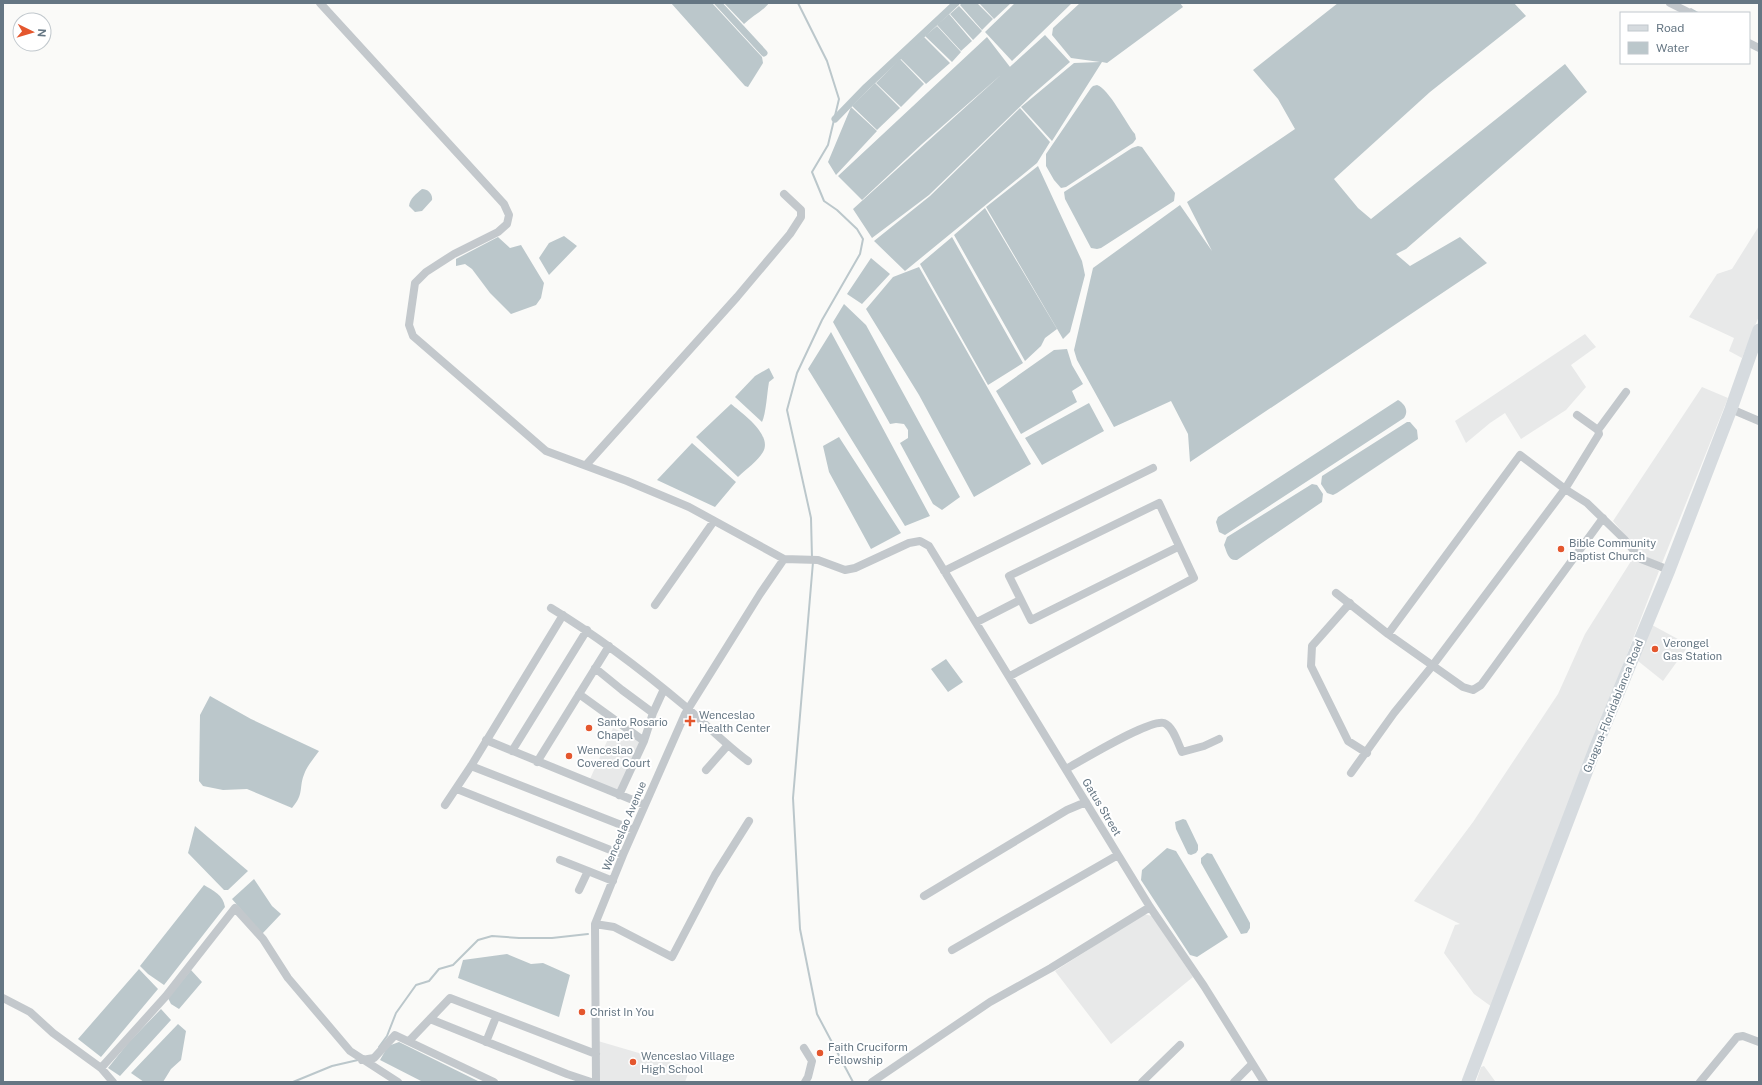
<svg xmlns="http://www.w3.org/2000/svg" width="1762" height="1085" viewBox="0 0 1762 1085" font-family="'Public Sans',sans-serif">
<rect width="100%" height="100%" fill="#fafaf8"/>
<path fill="#e8e9e9" d="M1759,226V316L1742,358L1729,351L1734,338L1689,317L1717,274L1732,269Z
M1585,334L1596,347L1571,365L1586,387L1566,410L1521,439L1505,413L1490,423L1466,443L1455,421Z
M1702,387L1728,398L1662,563L1649,559L1641,554L1613,521Z
M1633,558L1659,571L1492,1007L1474,994L1444,953L1455,925L1460,924L1414,901L1473,822L1558,694L1585,634Z
M1652,625L1689,645L1663,681L1638,661Z
M613,728L642,741L618,792L590,779Z
M1144,914L1152,916L1193,977L1111,1044L1055,971Z
M598,1041L690,1068L685,1082H597Z
M1484,1066L1495,1081L1496,1082H1476L1481,1067Z"/>
<path fill="#bbc7cb" d="M671,3H712L762,57L763,63L748,87L745,86Z
M724,3H769C762,12 752,16 744,24Z
M962,3H977L993,19L982,30L960,5Z
M979,3H1011L994,19Z
M1015,3H1072L1012,61L985,32Z
M1080,3H1180L1183,7L1107,63L1102,62L1052,141L1021,107L1074,63L1100,62L1071,58L1052,35L1053,28Z
M1338,3H1514L1526,16L1430,92L1334,179L1358,208L1371,219L1565,64L1587,92L1406,249L1396,254L1410,266L1460,237L1487,263L1190,462L1188,434L1171,401L1114,427L1077,360L1074,350L1093,268L1180,205L1212,251L1187,202L1295,129L1278,99L1253,70Z
M959,6L982,31L973,40L950,14Z
M949,14L972,41L961,51L937,25Z
M937,26L961,52L952,62L925,36Z
M1045,35L1070,62L1032,95L929,195L872,238L853,209Z
M924,37L950,63L926,84L900,58Z
M987,37L1010,67L922,144L862,200L838,176Z
M900,59L924,84L901,107L876,83Z
M875,83L900,108L877,130L852,106Z
M1097,85C1109,89 1126,123 1135,134L1136,139L1133,143L1066,187L1061,188L1054,180L1046,166V154L1091,88L1093,86Z
M851,107L877,131L836,175L828,162Z
M1020,108L1050,142L1037,163L905,271L874,241L930,196Z
M1138,146L1142,147L1175,193L1174,201L1101,248L1097,249L1091,248L1065,199L1064,192L1132,148Z
M1038,166L1082,261L1085,275L1070,332L1063,339L986,207Z
M422,189C428,189 433,194 432,200L422,211L415,212L409,206C410,198 416,194 422,189Z
M985,208L1057,329L1045,338L1041,346L1025,361L954,235Z
M564,236L577,246L549,275L539,258L549,243Z
M498,237L510,248L521,245L544,283L541,298L536,305L511,314L490,293L472,269L465,264L456,266V259Z
M952,237L1023,363L988,385L920,264Z
M871,258L890,274L862,304L847,294Z
M919,267L1031,464L974,497L919,395L866,309L893,277Z
M844,304L866,325L960,497L942,510L933,504L900,443L908,438V430L904,424L896,423L890,424L833,322Z
M831,332L930,516L905,526L808,369Z
M1067,349L1072,365L1083,384L1072,391L1077,402L1021,434L996,391L1054,350Z
M769,368L774,378L769,382C767,393 766,414 762,422L735,397L755,376Z
M1398,400C1405,404 1409,411 1404,418L1225,535L1219,532L1216,522L1218,517Z
M1089,403L1104,431L1042,465L1025,438Z
M731,404C742,413 773,435 763,452C758,461 746,469 738,477L696,437Z
M1407,422H1410L1417,430L1418,439L1337,493L1333,495L1327,493L1321,484L1322,476Z
M839,437L901,533L871,549L829,472L823,446Z
M692,443L736,482L715,507L657,480Z
M1312,484L1317,485L1323,494L1322,502L1237,560C1228,561 1227,552 1224,545L1227,537Z
M946,659L963,682L948,692L931,669Z
M210,696L251,719L319,751C314,758 308,765 305,772C298,788 305,793 292,808L247,789L223,790L203,786L199,781L200,715Z
M1183,819L1186,820L1198,845V850L1196,853L1191,855L1188,854L1176,829L1175,822Z
M195,826L248,871L228,890H224L188,853Z
M1167,848L1176,851L1228,937L1197,957L1190,955L1141,880L1142,870Z
M1207,853L1212,854L1250,923V928L1247,933L1241,934L1201,863V858Z
M254,879L272,906L281,914L262,934L232,899Z
M204,885C214,891 223,895 225,907L164,985L148,974L140,966Z
M507,954L531,964L543,963L570,975L559,1017L458,978L463,960Z
M139,969L158,989L101,1057L78,1039Z
M191,970L202,982L179,1009L171,1004L168,998Z
M161,1009L171,1020L120,1076L108,1068L128,1043Z
M178,1024L186,1031L181,1060L171,1069L163,1082H144L131,1073Z
M399,1042L480,1082H423L380,1060L388,1046Z"/>
<g fill="none" stroke-linecap="round" stroke-linejoin="round">
<path stroke="#bbc7cb" stroke-width="2" d="M798,3L827,61L839,99L828,145L812,172L824,201L837,210L857,229L863,239L860,254L822,320L797,373L787,410L811,518L812,558
M1691,9L1698,13
M813,562L793,798L800,929L817,1014L853,1082
M379,1047L387,1036L396,1013L416,985L429,981L439,969L453,965L478,940L492,936L519,938H552L588,934
M293,1082L332,1066L358,1060"/>
<path stroke="#bbc7cb" stroke-width="7" d="M718,3L764,53
M835,119L866,87L956,3"/>
<path stroke="#c3c8cc" stroke-width="8" d="M320,3L504,204L509,215L507,224L498,232L454,254L426,272L415,283L409,325L413,336L546,451L627,481L689,507L784,559
M1670,3L1690,13
M1749,43L1759,48
M1731,409L1759,421
M1598,430L1626,392
M586,465L737,297L790,234L801,217V210L784,194
M944,571L1153,468
M1336,593L1388,634L1463,687L1473,690L1481,685L1603,518
M1350,603L1312,646L1311,666L1348,741L1367,753
M655,605L714,521
M551,608C599,637 643,671 686,707C707,725 726,745 748,761
M977,622L1020,600
M1388,634L1520,455L1565,489L1587,503L1624,539L1641,559L1669,570
M595,668L622,690L653,713
M1010,676L1194,578L1159,503L1009,576L1031,620L1178,547
M579,694L644,741
M486,740L645,805
M512,751L587,630
M537,762L609,646
M471,766L634,830
M1066,769C1083,760 1149,719 1164,723C1173,726 1178,744 1182,752L1204,746L1219,739
M706,770L728,745
M1351,773L1394,713L1433,665L1565,489L1599,434L1598,430L1577,415
M457,789L623,855
M619,795L644,741L653,713L664,689
M445,805L471,766L563,615
M560,860L588,871
M579,890L588,871L613,881
M924,896L1067,810L1086,802
M595,924L614,927L672,957L715,875L749,821
M952,950L1118,855
M3,998L30,1012L53,1033L101,1068L113,1082
M430,1019L567,1074L591,1082
M409,1041L450,998L596,1054
M486,1042L496,1017
M804,1048L812,1061L808,1077L805,1082
M362,1060L374,1058L395,1035L494,1082
M101,1068L166,996L235,908L263,939L288,978L350,1051L398,1082
M596,1082L595,924L623,855L685,714L760,594L784,559L818,560L845,570L855,568L909,543L920,541L929,546L1150,907L1204,986L1264,1082
M872,1082L990,1002L1051,968L1150,907
M1142,1082L1180,1045
M1234,1082L1252,1064
M1700,1082L1737,1037L1743,1036L1759,1042"/>
<path stroke="#d6dbdf" stroke-width="13" d="M1468,1082L1595,749L1669,570L1731,409L1759,330"/>
</g>
<g fill="#e4572e" stroke="#fff" stroke-width="1.5">
<circle cx="1561" cy="549" r="4"/>
<circle cx="1655" cy="649" r="4"/>
<path d="M688 715h4v4h4v4h-4v4h-4v-4h-4v-4h4z"/>
<circle cx="589" cy="728" r="4"/>
<circle cx="569" cy="756" r="4"/>
<circle cx="582" cy="1012" r="4"/>
<circle cx="820" cy="1053" r="4"/>
<circle cx="633" cy="1062" r="4"/>
</g>
<g text-anchor="middle" stroke-width="4" stroke-linejoin="round" paint-order="stroke">
<g font-size="11" fill="#657683" stroke="#fff" text-anchor="start">
<text x="1569" y="547">Bible Community<tspan x="1569" dy="13">Baptist Church</tspan></text>
<text x="1663" y="647">Verongel<tspan x="1663" dy="13">Gas Station</tspan></text>
<text x="699" y="719">Wenceslao<tspan x="699" dy="13">Health Center</tspan></text>
<text x="597" y="726">Santo Rosario<tspan x="597" dy="13">Chapel</tspan></text>
<text x="577" y="754">Wenceslao<tspan x="577" dy="13">Covered Court</tspan></text>
<text x="590" y="1016">Christ In You</text>
<text x="828" y="1051">Faith Cruciform<tspan x="828" dy="13">Fellowship</tspan></text>
<text x="641" y="1060">Wenceslao Village<tspan x="641" dy="13">High School</tspan></text>
</g>
<g font-size="11" fill="#657683" stroke="#fff">
<text transform="translate(1613 706) rotate(-68)" y="4">Guagua-Floridablanca Road</text>
<text transform="translate(1102 807) rotate(59)" y="4">Gatus Street</text>
<text transform="translate(624 826) rotate(-67)" y="4">Wenceslao Avenue</text>
</g>
</g>
<rect width="1762" height="1085" fill="none" stroke="#657683" stroke-width="8"/>
<rect x="1620" y="12" width="130" height="52" fill="#ffffff" stroke="#c1c8cd"/>
<rect x="1628" y="25" width="20" height="6" fill="#d6dbdf" stroke="#c1c8cd"/>
<text x="1656" y="32" font-size="12" fill="#657683">Road</text>
<rect x="1628" y="42" width="20" height="12" fill="#bbc7cb" stroke="#c1c8cd"/>
<text x="1656" y="52" font-size="12" fill="#657683">Water</text>
<g transform="translate(32 32) rotate(95)"><circle r="19" fill="#ffffff" stroke="#c1c8cd"/>
<path d="M0-3L7 15L0 10L-7 15Z" fill="#e4572e"/>
<text y="-6" font-size="11" font-weight="bold" text-anchor="middle" fill="#657683">N</text>
</g>
</svg>
